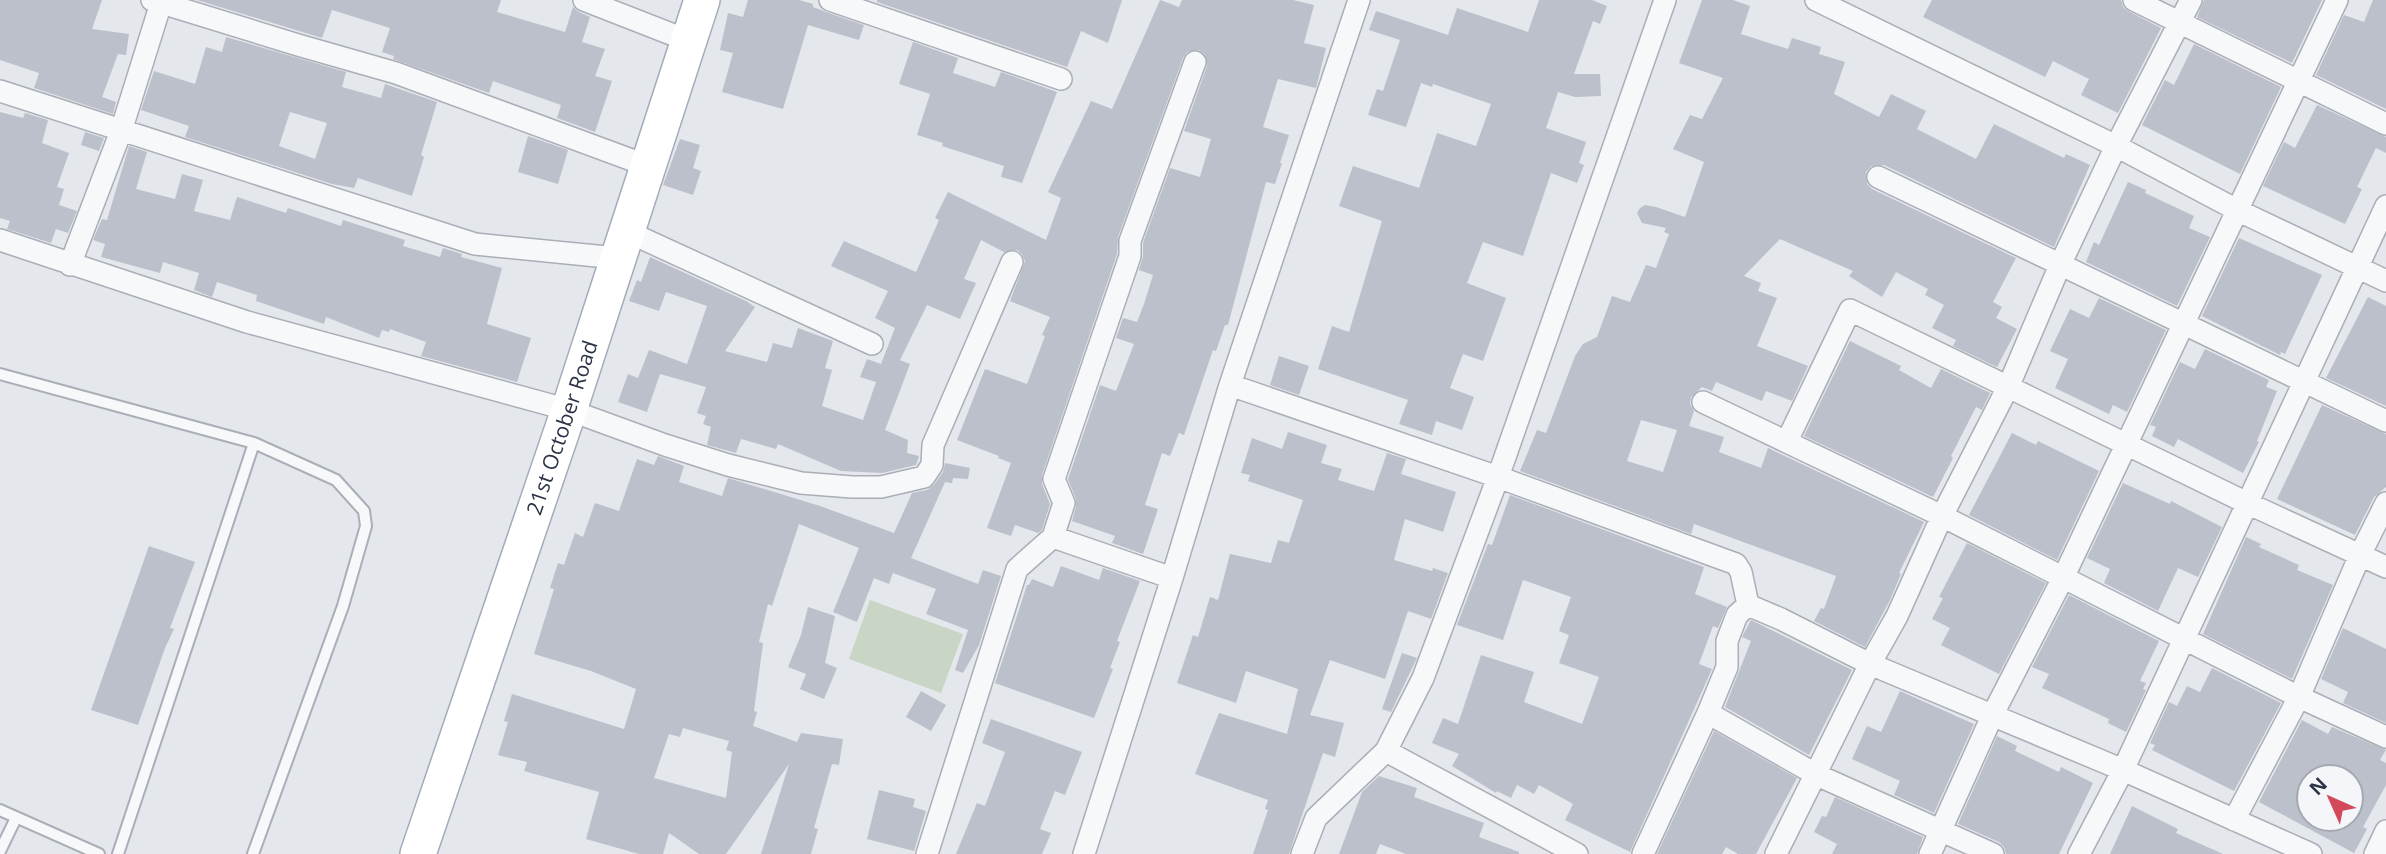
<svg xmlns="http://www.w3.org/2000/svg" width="2386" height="854" viewBox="0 0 2386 854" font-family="'Open Sans',sans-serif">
<rect width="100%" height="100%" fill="#e4e7ec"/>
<path fill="#c9d6c5" d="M870,600L963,634L941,693L849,659Z"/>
<path fill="#bbc0ca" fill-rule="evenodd" d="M0,0H102L92,29L129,34L126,55L118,54L102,97L116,102L113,114L34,88L39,73L0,60Z
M197,0H501L497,12L565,32L573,7L579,12L590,17L582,42L605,49L595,76L612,81L595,132L557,118L561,105L493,81L489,93L393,59L394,56L382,52L390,28L332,10L322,38Z
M748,0H799L813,4V7L826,12L864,25L859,40L808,25L783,109L722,92L733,53L720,50L728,13L743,17Z
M877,0H1122L1108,43L1081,31L1067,67L877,2Z
M1160,0L1179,7L1182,0H1293L1314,5L1304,43L1326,48L1316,88L1278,79L1263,127L1289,135L1280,163H1282L1275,184L1266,182L1228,325H1225L1216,351L1213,350L1184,435L1179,433L1170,456L1162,453L1145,505L1158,509L1143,554L1112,543L1115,536L1072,521L1076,507V499L1068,479L1100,385L1116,391L1134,344L1116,338L1123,318L1137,322L1144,304L1153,275L1139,270L1143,256V243L1170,168L1200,177L1211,139L1184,131L1207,66L1205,54L1199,50L1187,52L1183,58L1118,237L1117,254L1042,475V484L1050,504L1042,530L1038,533L1015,525L1011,536L987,528L1011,463L998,458L999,456L957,440L985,369L1027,384L1045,336L1042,335L1050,317L1010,301L1025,261L1022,254L1017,250L1004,252L981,240L964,279L976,283L960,319L927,305L900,360L910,364L885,430L908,440L907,453L919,456L916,465L882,473L841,471L778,444L776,449L741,439L736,453L707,445L711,427L703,424L706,416L697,413L706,387L660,374L647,412L618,402L628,374L638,378L649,350L687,364L707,306L666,292L659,311L629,301L637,280L641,282L650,257L746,301L755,307L725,351L767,362L773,343L792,348L798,328L833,341L825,368L832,370L822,406L863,420L876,382L860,377L867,359L881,364L895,328L875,318L888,291L831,266L844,241L916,272L939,220L935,218L948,192L1046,240L1061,198L1048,192L1091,101L1112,109Z
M1539,0H1592L1607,6L1600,24L1593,21L1574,74H1600L1601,96L1575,97L1558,92L1546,128L1586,142L1579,163L1584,165L1577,183L1551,173L1523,256L1483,242L1467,283L1506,298L1483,361L1463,354L1450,388L1474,397L1462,430L1436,421L1432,435L1399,424L1408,400L1318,369L1332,326L1349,332L1382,221L1339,206L1353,166L1419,188L1437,133L1476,146L1491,104L1433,84L1432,87L1421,83L1406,127L1368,115L1377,89L1383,91L1400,40L1369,30L1376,11L1448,35L1457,8L1528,32Z
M1702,0H1733L1750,6L1741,34L1788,49L1792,38L1821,47L1819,54L1845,62L1834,94L1879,117L1891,94L1926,111L1917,129L1976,159L1994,124L2064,158L2066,154L2090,165L2054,247L1884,165L1871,166L1866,172L1867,184L1872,189L2016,258L1993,302L2002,307L1996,318L2017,329L1997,367L1953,346L1956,340L1932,328L1944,305L1925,295L1928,289L1896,272L1882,297L1849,276L1853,271L1780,239L1744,276L1761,283L1758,291L1777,298L1757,346L1808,366L1792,401L1766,391L1762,401L1716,382L1712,391L1702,387L1691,397L1690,404L1694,411L1689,426L1724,437L1719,452L1761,468L1768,448L1924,522L1899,573L1901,574L1890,600L1865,647L1814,621L1821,608L1824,609L1836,576L1694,524L1691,534L1520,471L1537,430L1546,433L1575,356L1583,344L1597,337L1612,296L1630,302L1646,265L1656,268L1669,234L1664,232L1666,228L1642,223L1637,213L1640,208L1645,205L1656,207L1685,217L1704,162L1673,149L1690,115L1702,119L1723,78L1679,63ZM1641,420L1677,430L1663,472L1627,461Z
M1932,0H2121L2123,7L2128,11L2161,28L2118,113L2081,95L2089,79L2053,61L2045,77L1923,17Z
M2204,0H2322L2292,63L2197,17Z
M2373,0H2386V109L2316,75L2344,15L2364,22Z
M226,37L346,72L342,87L381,98L385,84L437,102L421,155L424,157L412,196L358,178L354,188L332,184L185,137L189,126L141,110L154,71L195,84L206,47L222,52ZM290,112L327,123L315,159L279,146Z
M913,42L958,58L953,73L995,87L1001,72L1057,92L1022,183L1001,177L1004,166L942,146L943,143L917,135L930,94L899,84Z
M2194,44L2281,87L2240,174L2142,125L2165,80L2174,85Z
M2317,105L2386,137V153L2376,148L2357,187L2362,189L2345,224L2263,186L2284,142L2295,148Z
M0,112L23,118L25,113L48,120L42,143L69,153L57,187L64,189L59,205L77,211L68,233L56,229L51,243L7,229L10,221L0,218Z
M85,132L104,138L99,151L81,145Z
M528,136L568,150L558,184L518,172Z
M680,139L700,145L693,168L701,171L693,195L663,185Z
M129,146L147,152L136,189L175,199L182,174L203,180L194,211L230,220L237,197L286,213L288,208L341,226L343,220L405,240L403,246L440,257L443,248L462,254L461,257L502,268L487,324L531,338L517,382L421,356L426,342L390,329L389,332L382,330L379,338L326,317L324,324L256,301L257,295L217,282L212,297L194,290L199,273L163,262L160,273L101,257L105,244L93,240L102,219L107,220Z
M2128,182L2146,190L2145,193L2194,216L2189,228L2210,237L2177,306L2086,262L2094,242L2099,245Z
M2239,238L2322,275L2285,354L2281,352L2280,355L2202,316Z
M2368,297L2386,306V406L2326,378Z
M2099,298L2166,330L2127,412L2113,405L2109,414L2055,388L2068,359L2050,351L2070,309L2089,318Z
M1850,341L1901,366L1899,370L1931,388L1941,369L1990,393L1982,410L1976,407L1951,456L1953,458L1933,497L1804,436Z
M2205,349L2269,380L2266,387L2277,391L2257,441L2259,442L2243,473L2178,439L2174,447L2152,436L2156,427L2150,425L2180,362L2195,369Z
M1279,356L1309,366L1299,395L1270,385Z
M2322,405L2386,434V487L2374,497L2355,535L2277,499Z
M1288,432L1327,445L1321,463L1342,469L1338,480L1374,491L1387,453L1406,459L1401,474L1456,492L1443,532L1405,519L1394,560L1432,571L1433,568L1448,573L1431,619L1408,611L1385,679L1330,660L1310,715L1344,723L1335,757L1323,753L1289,854H1253L1268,810L1265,809L1268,800L1195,774L1219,713L1287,734L1298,689L1246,671L1236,703L1177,683L1193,635L1198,637L1210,597L1218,600L1230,554L1271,563L1278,540L1289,543L1303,500L1248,481L1250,475L1241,473L1252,438L1282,449Z
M2012,433L2036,445L2038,441L2099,471L2057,560L1969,515Z
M658,456L684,466L679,482L722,496L728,478L820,506L894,533L912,493L927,490L934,485L943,472L945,463L970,468L968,479L953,478L952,483L945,482L911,558L978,584L983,570L1001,576L979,645L963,673L955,670L968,630L926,614L936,589L893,573L889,584L874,578L857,622L833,612L859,548L799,524L772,606L768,604L759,642L763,643L754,711L757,712L753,726L797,742L801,733L843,739L839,765L832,764L814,828L818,829L811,854H761L789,764L726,854H699L669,833L663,854H639L586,839L599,792L524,771L527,762L498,755L508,722L504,721L512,694L624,729L636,689L591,671L534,654L554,589L550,588L558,563L564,565L575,533L583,537L595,503L619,511L637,459L654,465ZM683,728L729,741L726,750L732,752L726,798L654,778L669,734L680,737Z
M2123,483L2170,504L2171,501L2222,527L2198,577L2178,568L2158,611L2104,583L2110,569L2087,558Z
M1510,495L1704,567L1695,594L1727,607L1718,628L1713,626L1699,664L1712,669L1630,852L1565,820L1573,804L1539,785L1534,794L1517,785L1511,798L1497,791L1496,793L1452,766L1459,754L1432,743L1443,718L1458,724L1481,655L1534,672L1524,702L1582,724L1599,677L1559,663L1569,635L1559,631L1571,597L1523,580L1503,640L1457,625L1488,544L1492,545Z
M2246,537L2261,544L2259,547L2299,565L2297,570L2333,585L2292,679L2203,634Z
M1967,543L2046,583L1999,674L1941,645L1950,628L1932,619L1943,598L1939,597Z
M149,546L195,562L170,628L174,629L165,648L138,725L91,710Z
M1061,566L1099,580L1103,568L1140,581L1117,641L1120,642L1110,668L1113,669L1094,718L995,683L1027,585H1029L1032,579L1053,587Z
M2069,595L2159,641L2140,681L2146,683L2143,689L2146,690L2126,732L2108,723L2109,719L2042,688L2049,674L2032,667Z
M808,607L835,616L825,663L837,668L824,699L800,689L806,674L788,667L801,635Z
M1751,620L1852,670L1809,755L1725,707L1751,641L1742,637Z
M2343,628L2386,649V723L2343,703L2348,692L2321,679Z
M1402,653L1417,658L1391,712L1382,709Z
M2212,668L2281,703L2234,791L2152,750L2155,745L2150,743L2169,702L2177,706L2187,686L2200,692Z
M921,691L946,705L931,731L906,717Z
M1900,691L1974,724L1934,813L1894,795L1900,781L1852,759L1867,726L1881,732Z
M991,719L1082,752L1065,795L1055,791L1040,829L1051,833L1042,854H956L977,803L985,806L1005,752L982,743Z
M2302,720L2328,734L2332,727L2386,750L2380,760L2386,763V785L2363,827L2367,829L2354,853L2259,802ZM2309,777H2351V819H2309Z
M1714,731L1797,778L1756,854H1738L1726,847L1722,854H1657Z
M1997,736L2017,746L2015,751L2059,772L2061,767L2093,783L2059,854H2006L2004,847L1999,842L1958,824Z
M1379,776L1417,788L1414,797L1484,823L1479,837L1519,852V854H1406L1380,844L1376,854H1339L1362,792Z
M879,790L915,799L913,807L926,811L914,851L867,839Z
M1835,797L1923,837L1917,854H1832L1837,844L1814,832L1822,816L1826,817Z
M2132,806L2178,829L2176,833L2223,854H2110Z"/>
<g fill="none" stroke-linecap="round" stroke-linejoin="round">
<g stroke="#a9aeb7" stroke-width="14">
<path id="service" d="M0,374L254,443L336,480L364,511L366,526L343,606L253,854
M0,810L99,854
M0,851L16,818
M118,854L254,443"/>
</g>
<g stroke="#a9aeb7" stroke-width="24">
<path id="minor" d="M152,0L298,45L396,73L648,166
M584,0L689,41
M830,0L1061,79
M1816,0L2116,146L2239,211L2386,281
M2134,0L2386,124
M0,91L475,244L617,258
M1878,177L2386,421
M626,231L872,344
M0,240L247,322L569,410L665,445L728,465L801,483L852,487H881L924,477L932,465L933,445L1012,262
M70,265L121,131L162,0
M1230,385L1498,477L1736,564L1741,572L1748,605
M1703,402L1942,516L2299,697L2386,737
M1787,441L1850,310L2247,503L2386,567
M1053,537L1172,578
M1748,605L1781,619L1870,664L2123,770L2311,854
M1708,713L1817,775L1993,854
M1386,751L1577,854
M2234,820L2299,697L2360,555L2386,503
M927,854L1017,569L1053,537L1064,503L1054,479L1130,256V241L1195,62
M1084,854L1172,578L1230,385L1359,0
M1302,854L1316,818L1386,751L1423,678L1498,477L1665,0
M1643,854L1708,713L1727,667V641L1737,615L1748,605
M1776,854L1870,664L1897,616L1942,516L2009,385L2060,265L2116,146L2191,0
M1930,854L1993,714L2063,578L2337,0
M2079,854L2123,770L2386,206
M2375,854L2386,831"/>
</g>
<g stroke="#a3abb8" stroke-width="38">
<g id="primary">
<path id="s1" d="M418,854L569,410L702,0"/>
</g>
</g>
<use href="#service" stroke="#f7f8fa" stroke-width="10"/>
<use href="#minor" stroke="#f7f8fa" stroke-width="21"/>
<use href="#primary" stroke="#fff" stroke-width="35"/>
</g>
<g text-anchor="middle" stroke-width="6" stroke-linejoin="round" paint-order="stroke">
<g font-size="21" fill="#2b3445" stroke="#f4f6f9">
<text dy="7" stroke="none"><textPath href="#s1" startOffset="450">21st October Road</textPath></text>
</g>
</g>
<g transform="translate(2330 798) rotate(315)"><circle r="33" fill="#f4f6f9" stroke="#a4a8b1" stroke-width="2"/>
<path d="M0-5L12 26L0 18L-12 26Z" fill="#d1495b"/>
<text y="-10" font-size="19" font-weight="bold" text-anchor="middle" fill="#2b3445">N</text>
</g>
</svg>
